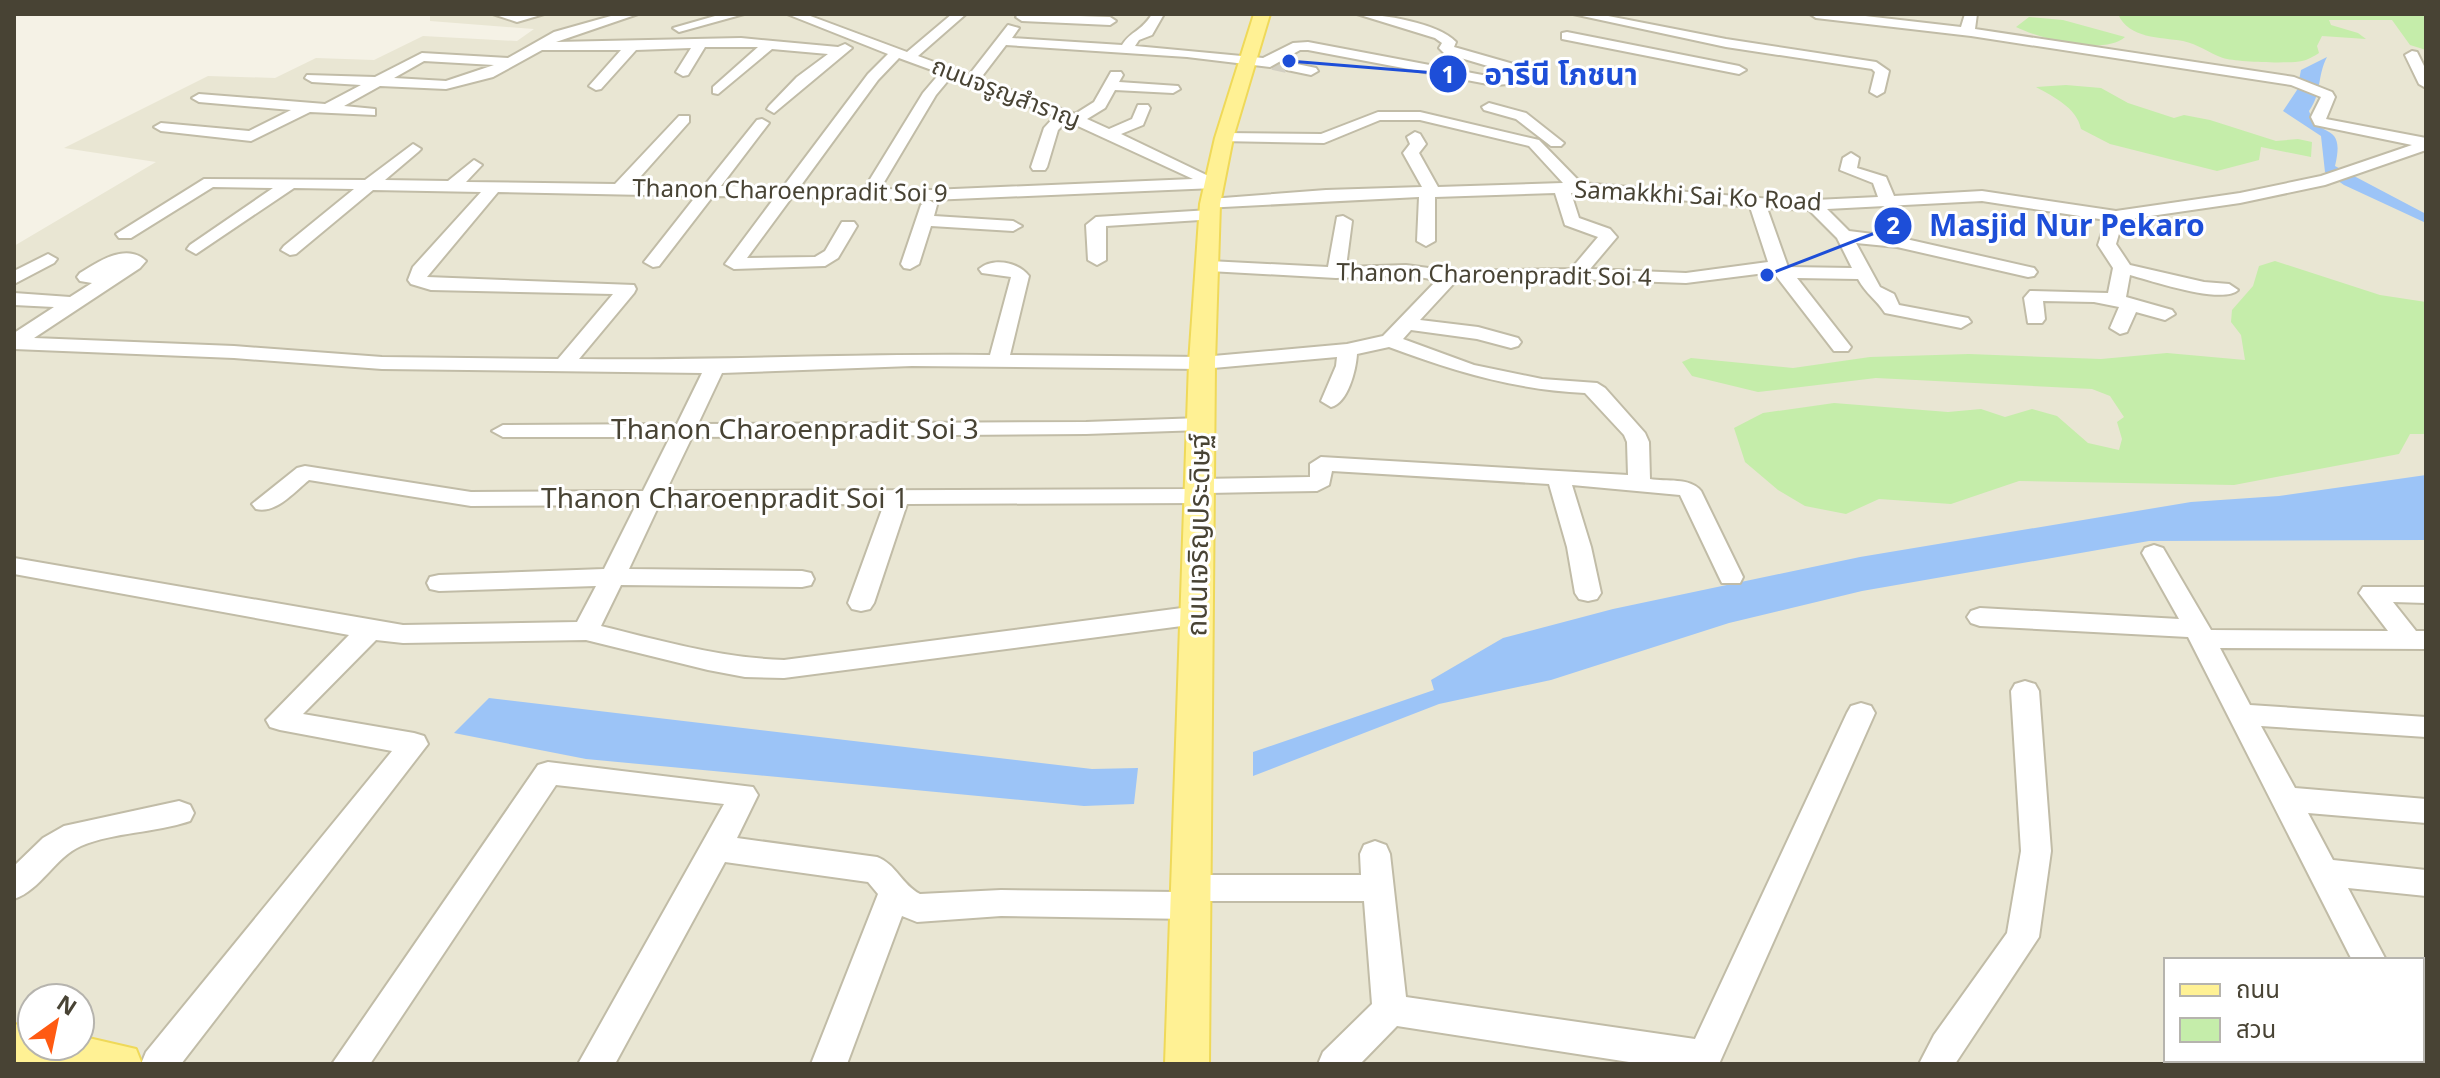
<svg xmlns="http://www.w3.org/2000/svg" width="2440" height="1078" viewBox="0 0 2440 1078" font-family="'Noto Sans','Noto Sans Thai',sans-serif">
<rect width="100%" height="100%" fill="#f5f2e6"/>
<path fill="#e9e6d3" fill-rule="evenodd" d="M430,14H2426V1064H14V246L156,162L64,148L208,76L275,78L316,58L374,60L423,36L517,41L534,29L430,21ZM2166,960H2422V1060H2166ZM32,998H80V1046H32Z"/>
<path fill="#c5edaa" d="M2118,14H2426V50L2410,45L2392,20H2329L2331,25L2358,33L2366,39L2322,36L2317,46L2319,53C2314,56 2308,60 2302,61C2288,64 2236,62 2223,58C2209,53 2198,44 2183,41C2160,37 2129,39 2118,14Z
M2029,17L2063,20L2125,37C2103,56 2041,39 2016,27Z
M2066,85L2101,88L2128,103L2174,118L2184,115L2210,120L2276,141L2298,139L2312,142L2311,157L2261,147L2259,160L2217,171L2110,144L2081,129C2077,108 2054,97 2036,87Z
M2275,261L2380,295L2426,302V434H2410L2399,454L2234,485L2019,481L1951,504L1879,499L1846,514L1805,506L1778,490L1745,462L1734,428L1763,413L1834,403L1948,412L1981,409L2005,417L2032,409L2057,416L2088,443L2119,450L2122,439L2117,422L2124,417L2110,396L2092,389L1876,378L1758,392L1692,376L1682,362L1691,358L1793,368L1870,357L1969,354L2101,359L2167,353L2245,360L2241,335L2231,322L2232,310L2253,286L2259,266Z"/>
<path fill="#9cc4f7" d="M2327,57C2317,76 2322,93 2309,111C2319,141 2346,120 2335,166L2426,214V223L2344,185L2325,172L2321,136L2283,111L2297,90L2301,70Z
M2426,475V540L2149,541L1862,591L1729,623L1551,680L1439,704L1253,776V752L1434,690L1431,680L1503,638L1613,609L1860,557L2191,502L2279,496Z
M489,698L1092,769L1138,768L1134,804L1084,806L586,759L454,733Z"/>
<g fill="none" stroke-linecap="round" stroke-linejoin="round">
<path stroke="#d2cfc2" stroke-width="14" stroke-dasharray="14 7" stroke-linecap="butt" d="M1273,63L1292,67"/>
<g stroke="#c1bca7" stroke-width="4">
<path id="minor" d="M493,14H544L517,22Z
M618,14H638L556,42L741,38L838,47L845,44L852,48L774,113L767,109L769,106L797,77L828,54L772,49L718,94L713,93V87L758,47H705L688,75L683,76L676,72L691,48L636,50L601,89L596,90L589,86L621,50H542L493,77L446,89L380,86L344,106L375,109V115L310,112L251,141L161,131L154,127L161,123L249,131L291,110L199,102L192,98L199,94L325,104L361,85L312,82L305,78L307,75L375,77L422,53L508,58L554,32ZM424,61L494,65L446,81L394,78Z
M722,14H744L679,32L673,28Z
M787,14H805L907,52L952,14H966L918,56L969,75L1008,25L1019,28L1012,38L1122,45C1132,30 1141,32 1152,14H1164L1152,35L1139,40L1135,46L1263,58L1293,43L1308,42L1493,77H1502L1508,72L1444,53L1439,48L1442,43L1435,38L1357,14C1382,14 1438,23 1456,42L1454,47L1517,65L1523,73L1510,84L1493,85L1308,50H1300L1270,67L1187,57L1006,45L980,79L1075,114L1094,102L1111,72H1121L1123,75L1119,82L1178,86L1180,89L1173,93L1115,90L1105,108L1087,119L1109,129L1132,119L1138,105H1148L1150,108L1143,125L1121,134L1223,183L1215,188L931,200L792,197L747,258L815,257L825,251L842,222H854L857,226L838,258L825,266L734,269L725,264L775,197L713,196L659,266L653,267L644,262L696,196L498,192L427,277L634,285L636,289L634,293L579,359C716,361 853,353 990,355L1011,277L982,273L979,269C993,257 1018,262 1029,276L1010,355L1202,357L1347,344L1383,336L1437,280L1406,275L1336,278L1209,271L1200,266L1209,261L1328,267L1337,217L1343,216L1352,221L1346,267L1406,265L1451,271L1571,269L1598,237L1565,225L1555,193L1435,197V241L1426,246L1417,241L1419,197L1204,208L1202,204L1210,199L1326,190L1422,187L1403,153L1410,144L1407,137L1415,132L1420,134L1426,144L1419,153L1438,187L1563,183L1529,146L1420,120H1380L1324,143L1219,141L1216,138L1224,133L1321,134L1378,112H1420L1539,140L1581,183L1794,201L1878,197L1873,183L1840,170L1843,158L1851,153L1859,158L1857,168L1886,177L1894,196L1982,191L2116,211L2240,193L2321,176L2412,145L2315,125L2311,117L2321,97L2291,85L1971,36L1816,18L1810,14H1848L1961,27L1965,14H1977L1975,29L2294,77L2332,92L2335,97L2326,119L2426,138V150L2325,185L2240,203L2123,220L2116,244L2130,265L2204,282L2229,284L2238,290C2223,305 2152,281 2130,275L2126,297L2172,310L2175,314L2165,320L2136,312L2127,332L2120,334L2110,328L2119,307L2094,302L2043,301L2045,319L2042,323H2028L2024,298L2030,291L2108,293L2113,268L2098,245L2106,220L1982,201L1827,209L1849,231L1897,237L2034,268L2037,272L2034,276L2028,277L1897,247L1856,243L1880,287L1894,294L1899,305L1968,318L1971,322L1961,328L1885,313C1877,300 1866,294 1858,279L1797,278L1851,347L1848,351H1834L1773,272L1686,283L1576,279L1456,281L1420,320L1478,327L1518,338L1521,342L1518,346L1511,348L1477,339L1411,330L1403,339L1474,365L1542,379L1597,383L1605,388L1645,433L1649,442L1650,479C1666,482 1690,477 1701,491L1743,577L1740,583H1722L1719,577L1680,495L1572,485L1591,547L1601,593L1597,599L1588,601L1579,599L1575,593L1567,547L1549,484L1332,471L1329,485L1317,491L1208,493L1211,496L1207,501L1199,503L907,504L874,603L870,609L861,611L852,609L848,603L884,504L659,505L629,569L802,571L811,573L814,579L811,585L802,587L621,585L601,626C662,641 721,658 784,660L1197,606L1206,609L1210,615L1206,621L1197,624L784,678L745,677L708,670L586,640L403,643L376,640L303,714L414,733L424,736L428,744L181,1064H141L146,1052L392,751L280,730L270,727L266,720L349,635L14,574V558L403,625L577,622L596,586L439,591L430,589L427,583L430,577L439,575L604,569L636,505L471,506L309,480C294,492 276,514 256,509L252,504L297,468L305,466L471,492L643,491L670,437H503L492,431L503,425L677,424L702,373L382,369L234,358L14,349V333L54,307L14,305V293L70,297L92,283L80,281L77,277L80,273C98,262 126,242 146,261L140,268L34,338L234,346L382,357L558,359L613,294L431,290L411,284L408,280L413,267L481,192L373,190L296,254L290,255L281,250L284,246L354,189L294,188L196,254L187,249L190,245L273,188L213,187L131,238H119L116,234L204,179L365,180L413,144L421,149L418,152L385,180L448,181L474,160L482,165L466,182L615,184L679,116H689V122L633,185L704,186L757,120L762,119L769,123L721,186L783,187L868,74L888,54ZM899,58L940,73L923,93L864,189L799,188L878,80ZM951,77L1055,116L1044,128L1031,167L1033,170H1045L1047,167L1058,130L1067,121L1193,179L931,190L880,189L936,95ZM1599,192L1750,207L1768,262L1686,273L1590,269L1617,237L1610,229L1579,218L1571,193ZM1767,208L1809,210L1837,238L1852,268L1788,267ZM1389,347C1454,371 1515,390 1585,393L1624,435L1627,442L1628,475L1321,457L1310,464V477L1200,479L1192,481L1189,486L1191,489L666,491L692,437L1086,434L1201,430L1212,424L1201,418L1086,422L698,424L722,373L912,366L1202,369L1337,357L1336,366L1321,401L1331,407C1348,403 1356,370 1357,354Z
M1019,14L1110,17L1116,21L1110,25L1022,21L1016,17Z
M1573,14H1598L1726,39L1876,62L1889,71L1884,92L1877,96L1870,92L1875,72L1872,69L1726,47Z
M1567,32L1739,66L1746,70L1739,74L1562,39V33Z
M2412,51L2417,52L2426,70V88L2419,84L2405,55Z
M1292,63L1316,68L1318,71L1311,75L1287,70L1285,67Z
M1489,103L1526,113L1564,143L1561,146H1551L1516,119L1484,110L1482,107Z
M929,200L937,205L934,216L1013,221L1022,226L1013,231L931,226L919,264L910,269L904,268L901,264L921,205Z
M1210,210L1216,211L1218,215L1216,219L1106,226V260L1097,265L1088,260L1086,225L1096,217Z
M48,254L57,259L54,263L14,284V271Z
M2154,545L2163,548L2211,630L2388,631L2359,593L2363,587H2426V603L2393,602L2416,631H2426V649L2220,648L2250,705L2426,717V737L2261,726L2295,788L2426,799V823L2308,813L2333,860L2426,870V896L2348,888L2386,960H2352L2188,637L1980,626L1971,623L1967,617L1971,611L1980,608L2179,619L2142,553L2145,548Z
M2025,681L2035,684L2039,691L2051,851L2039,937L1955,1064H1919L1934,1035L2007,933L2021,851L2011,691L2015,684Z
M1861,703L1871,706L1875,713L1719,1064H1642L1397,1026L1360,1064H1318L1323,1052L1372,1004L1364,901H1204L1206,906L1201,916L1190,919L1001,916L917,922L902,916L847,1064H811L878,894L868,882L725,862L615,1064H578L724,804L556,785L370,1064H332L538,765L548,762L753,787L758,795L737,838L877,857C896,864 902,885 920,894L1001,890L1177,892L1175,888L1180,879L1191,875H1361L1360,854L1364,845L1375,841L1386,845L1390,854L1406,997L1695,1039L1847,713L1851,706Z
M179,801L190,805L194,813L190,821C155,833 114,832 81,846C54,858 41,890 14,899V866L43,838L64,826Z
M2422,965H2426V995H2422Z"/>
</g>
<g stroke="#efd959" stroke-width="4">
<path id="major" d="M1254,14H1270L1233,138L1220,204L1215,363L1209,1064H1165L1189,363L1200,204L1215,138Z
M14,1024L32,1027V1046H80V1036L136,1049L142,1064H14Z"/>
</g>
<use href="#minor" fill="#fff" fill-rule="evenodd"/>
<use href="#major" fill="#fff194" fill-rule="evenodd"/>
</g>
<g text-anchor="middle" stroke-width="6" stroke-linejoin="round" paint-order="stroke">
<g font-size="24" fill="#484334" stroke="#fff">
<text transform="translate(1006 93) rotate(21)" y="8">ถนนจรูญสำราญ</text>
<text transform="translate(790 191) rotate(1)" y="8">Thanon Charoenpradit Soi 9</text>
<text transform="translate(1698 196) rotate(3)" y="8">Samakkhi Sai Ko Road</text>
<text transform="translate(1494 275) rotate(1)" y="8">Thanon Charoenpradit Soi 4</text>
</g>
<g font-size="28" fill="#484334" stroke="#fff">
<text x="795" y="439">Thanon Charoenpradit Soi 3</text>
<text x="725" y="508">Thanon Charoenpradit Soi 1</text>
<text transform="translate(1198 535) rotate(-89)" y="10">ถนนเจริญประดิษฐ์</text>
</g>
</g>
<path fill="none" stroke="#1d4ed8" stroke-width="3" d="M1289 61L1448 74M1767 275L1893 226"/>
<g fill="#1d4ed8" stroke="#fff" stroke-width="3">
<circle cx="1289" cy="61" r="8"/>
<circle cx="1767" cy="275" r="8"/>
<circle cx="1448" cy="74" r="20"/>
<circle cx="1893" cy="226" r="20"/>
</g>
<g font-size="24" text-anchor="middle" font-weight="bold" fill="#fff">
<text x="1448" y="83">1</text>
<text x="1893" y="234">2</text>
</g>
<g font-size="30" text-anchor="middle" font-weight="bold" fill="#1d4ed8" stroke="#fff" stroke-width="6" stroke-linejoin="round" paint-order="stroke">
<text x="1561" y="85">อารีนี โภชนา</text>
<text x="2067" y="236">Masjid Nur Pekaro</text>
</g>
<rect width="2440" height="1078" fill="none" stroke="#484334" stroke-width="32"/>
<rect x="2164" y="958" width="260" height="104" fill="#ffffff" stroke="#b6b4ae" stroke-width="2"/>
<rect x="2180" y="984" width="40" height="12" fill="#fff194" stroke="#b6b4ae" stroke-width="2"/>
<text x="2236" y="998" font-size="24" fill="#484334">ถนน</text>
<rect x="2180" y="1018" width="40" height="24" fill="#c5edaa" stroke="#b6b4ae" stroke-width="2"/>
<text x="2236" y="1038" font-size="24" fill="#484334">สวน</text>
<g transform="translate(56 1022) rotate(33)"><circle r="38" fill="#ffffff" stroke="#b6b4ae" stroke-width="2"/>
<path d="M0-6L14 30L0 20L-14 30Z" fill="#ff5a12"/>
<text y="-12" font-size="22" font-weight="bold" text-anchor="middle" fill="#484334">N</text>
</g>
</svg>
